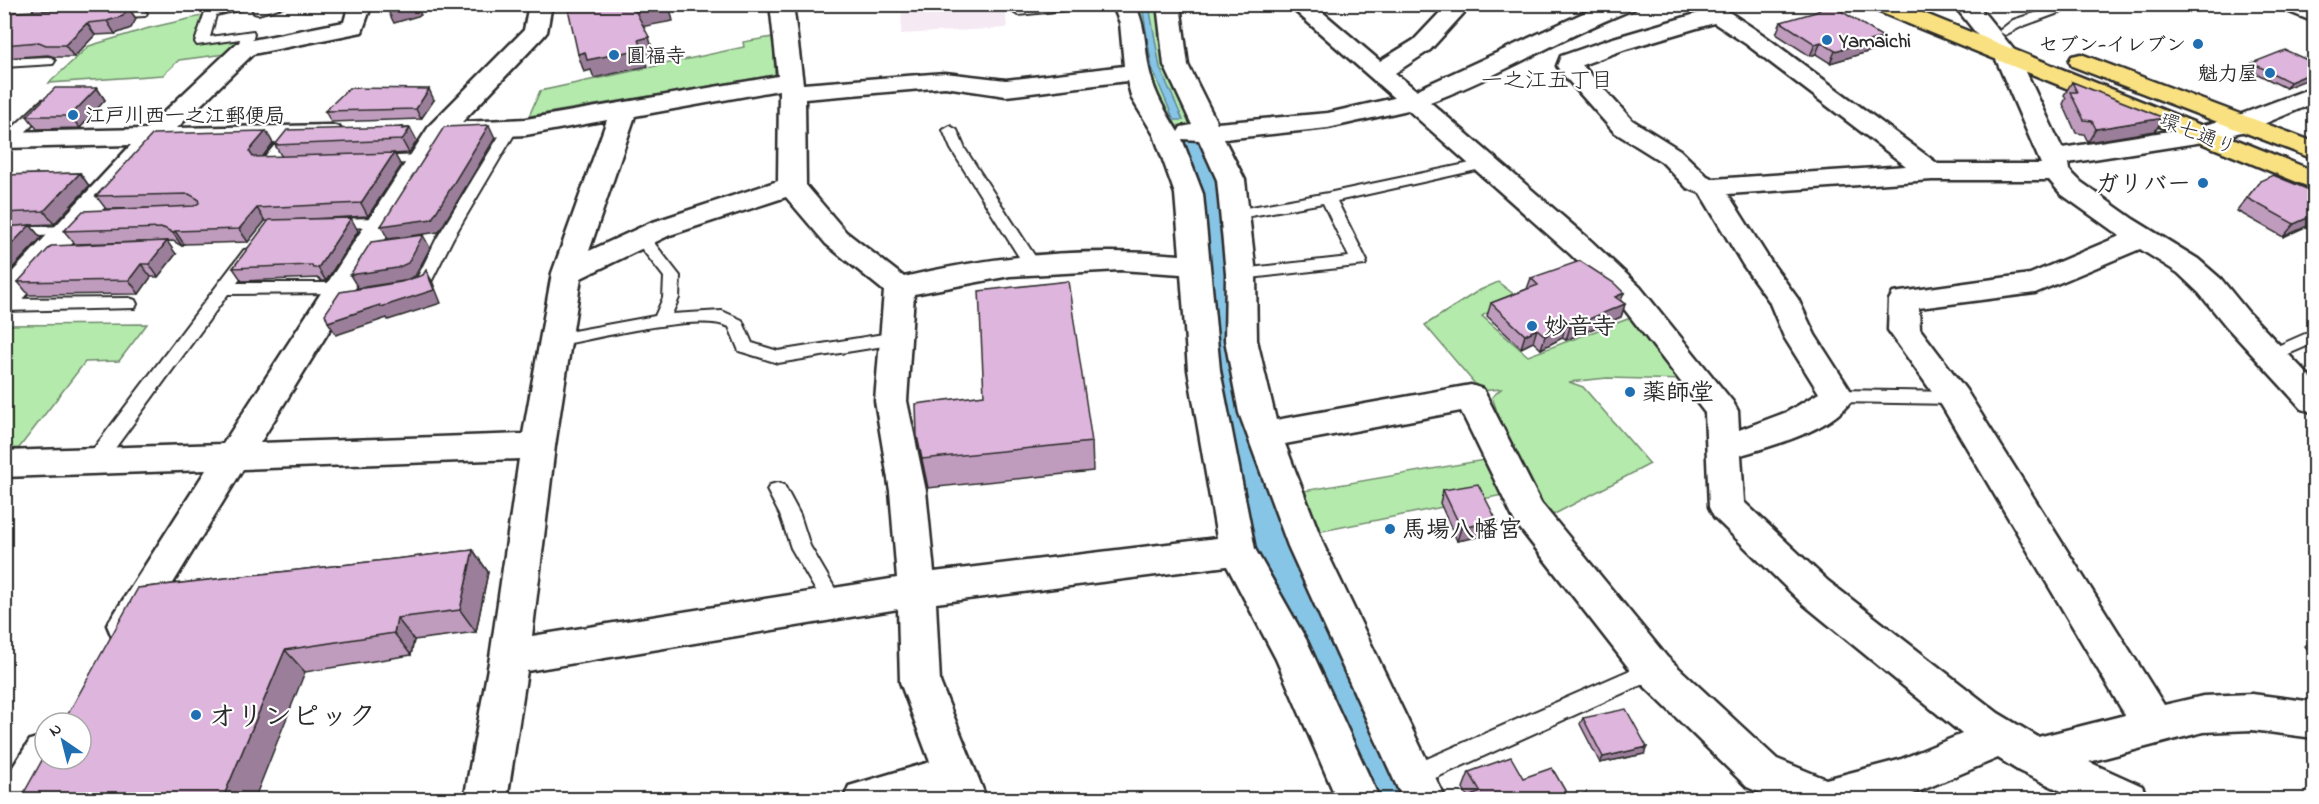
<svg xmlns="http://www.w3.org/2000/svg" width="2319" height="804" viewBox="0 0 2319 804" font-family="'Indie Flower','Klee One',sans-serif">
<rect width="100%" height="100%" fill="#fff"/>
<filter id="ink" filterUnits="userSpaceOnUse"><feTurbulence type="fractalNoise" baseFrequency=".0167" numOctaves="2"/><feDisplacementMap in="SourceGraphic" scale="12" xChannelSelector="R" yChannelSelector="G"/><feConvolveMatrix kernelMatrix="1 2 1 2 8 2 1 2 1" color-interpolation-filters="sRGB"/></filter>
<g filter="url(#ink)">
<path fill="#f5e9f4" d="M902,5H1005L1007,28L901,34Z"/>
<path fill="#b4eaac" stroke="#708a6c" stroke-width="1.5" d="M1132,5H1170L1178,61L1212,124L1172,126L1158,110Z
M206,15L198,44L242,37L241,49L233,53L179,60L163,75L49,83L89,46L149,28Z
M773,37L775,75L529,116L540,91L744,47L743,42Z
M1217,135L1251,351L1298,492L1490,459L1508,494L1312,533L1443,799H1375L1247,545L1177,142L1182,136Z
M1498,282L1516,296L1482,316L1528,356L1636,316L1686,380L1607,378L1569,382L1583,387L1650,464L1549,517L1510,449L1492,397L1501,389L1481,391L1425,325L1478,291Z
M147,324L119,361L85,362L19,448L5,449V325Z"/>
<path fill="#87c5e7" stroke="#62879c" stroke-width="1.5" d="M1142,5H1149L1160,68L1183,120H1174L1152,68Z"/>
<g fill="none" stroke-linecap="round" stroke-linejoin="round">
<path fill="#87c5e7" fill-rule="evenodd" d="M1191,125L1208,129L1227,157L1260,419L1319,555L1442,800H1363L1251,555L1200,419L1179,157L1167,139L1174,129Z"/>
<g stroke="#2b2b2b" stroke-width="4">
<path id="lane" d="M4,4H33V5L27,9H4Z
M229,4H293L258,14L254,13L252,7L216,15L210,37L253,31L254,34L250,51H240L238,48L240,39L197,45L195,42L206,9Z
M1044,4H1091L1085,8L1018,15L1012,11L1018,7Z
M2063,4H2083L2023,26L2005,35L1999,31L2013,20Z
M141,9L147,13L145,16L109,18L103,14L109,10Z
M48,57L53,58L55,61L53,64L4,67V59Z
M47,99L52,100L54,103L52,106L14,143H4V136L42,100Z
M511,124L518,128L453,238L431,282C426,290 414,293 405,291L403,287L405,283L417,278L437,238L504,128Z
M950,126L957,130L965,149L1040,264L1038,268H1026L951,149L943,130Z
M291,130L298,134L278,160L286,161L288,164L286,167L261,168L259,165L261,162L286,131Z
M420,155L425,156L427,159L425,162L374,165L367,161L374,157Z
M1485,160L1492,164L1490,167L1337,201L1367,261L1365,265L1241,279L1235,278L1233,274L1235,270L1241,269L1349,257L1323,203L1234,219L1229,217L1226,214L1229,211L1328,193Z
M380,218L385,220L388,223L385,226L330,229L322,224L330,219Z
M68,226L74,228L76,231L74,234L4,238V228Z
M642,234L648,235L680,276L679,298L672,314L722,311L742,320L752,343L778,351L896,332L902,334L905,338L902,342L896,344L778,363L739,351L729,327C699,312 593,339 557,346L551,344L548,340L551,336L557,334L655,316L663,298L664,277L634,239Z
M250,249L258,254L237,283H339L345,284L347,288L345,292L339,293L228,294L102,466L95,468L88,466L86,461L88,456L244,250Z
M129,298L135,300L137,304L135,308L4,311V299Z
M2314,330V343L2272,361L2266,359L2263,355L2266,351Z
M1838,390L1954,392L1960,393L1963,398L1960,403L1954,404L1838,402L1832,401L1829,396L1832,391Z
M777,483L784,485L800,515L810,546L844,604L841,610L834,613L827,610L791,548L780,515L767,490L770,485Z
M1653,660L1661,662L1664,669L1661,676L1422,784L1414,787L1406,784L1402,776L1406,768Z"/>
</g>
<g stroke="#2b2b2b" stroke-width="5">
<path id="street" d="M13,4H38L12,29L4,31V12Z
M349,4H372L362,32L253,54L177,128L330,125L339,127L343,133L339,139L330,141L161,145L15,307L4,310V281L131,145L4,148V132L146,129L237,43L344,22Z
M529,4H552L547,32L543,37L462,122L526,119L778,76L770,4H793L803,84L945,73L1006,80L1124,66L1120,23L1112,4H1135C1147,30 1144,47 1150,73C1155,95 1166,112 1178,132L1181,127L1192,125L1164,65L1157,4H1180L1188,65L1217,123L1328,113L1394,98L1287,4H1313L1380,61L1414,40L1448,4H1472L1430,50L1395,73L1416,90L1590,10L1604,4H1637L1634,9C1564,36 1500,76 1430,102L1590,240L1640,287L1733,402L1738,411L1739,430L1787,412L1819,393L1784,337L1769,301L1743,265L1700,193L1687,188L1662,162L1614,132L1560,71L1557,66L1561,56L1610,39L1699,13L1689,4H1716L1726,10L1762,34L1938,164H2041L1995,57L1953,4H1977L2018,55L2062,148L2201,126L2231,118L2314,87V103L2249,130L2203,142L2068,163L2069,170L2081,182L2133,219L2198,259L2221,279L2248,312L2314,381V413L2302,409L2226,326L2199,293L2178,273L2140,249L2035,293L1919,308L1920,329L1966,390L2164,705L2203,696L2252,694L2314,702V738L2252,730L2203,732L2089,762L2142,786L2148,800H2080L2019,771L1998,758L1899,800H1777L1747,787L1639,681L1515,522L1461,411L1285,444L1324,546L1446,800H1403L1288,546L1239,413L1225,340L1226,274L1217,180L1199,140L1182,139L1203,194L1220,370L1255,549L1307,641L1380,800H1337L1276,659L1227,566L936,603L940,682L987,800H843L849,786L930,762L900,682L898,609L527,671L507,800H464L490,657L519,459L243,469L140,637L126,641L112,637L107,625L206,470L4,477V451L223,444L430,125L524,30ZM1714,23L1746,44L1906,166L1713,179L1707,176L1680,150L1632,120L1582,65L1626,49ZM1127,81L1132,99L1154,135L1175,194L1180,255C1086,247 995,255 904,277L846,232L806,185L805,99L945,87L1006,96ZM779,90L778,181L650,223L589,251L635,116ZM1408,110L1570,254L1618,301L1705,413L1709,507L1714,517L1802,603L1962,734L1899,760L1826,779L1777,759L1667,657L1541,503L1483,389L1471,385L1276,420L1257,340L1256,274L1245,180L1224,139L1328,128ZM607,120L552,273L523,434L260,443L447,139L526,135ZM1932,180H2049L2061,194L2120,236L2030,274L1893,293L1889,300L1888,330L1942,406L2125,715L2038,737L1998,713L1828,581L1744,502L1741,455C1775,445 1836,429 1854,396L1815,335L1798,299L1769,259L1728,194ZM786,197L826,244L884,291L875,401L890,491L897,578L532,636L555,446L581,278L670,235ZM1120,270L1181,274L1188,370L1217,538L934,572L926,491L907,401L914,294L1010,276Z
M2279,4H2310L2314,7V22L2282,9Z
M45,735V759H64L41,800H4V781L30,740Z"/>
</g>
<g stroke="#2b2b2b" stroke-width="5">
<path id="primary" d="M1869,4H1901L2314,171V189L1872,9Z
M2081,54L2314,142V159L2072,66L2069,61L2072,56Z"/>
</g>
<use href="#lane" fill="#fff" fill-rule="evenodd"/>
<use href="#street" fill="#fff" fill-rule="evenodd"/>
<use href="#primary" fill="#f9e181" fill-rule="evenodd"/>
</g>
<path fill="#bf9cbd" stroke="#2b2b2b" stroke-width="1.5" d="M30,4H144L142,7L129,8L136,19L131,28L115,34L95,35L74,57H55L48,55L4,58V18L34,11Z
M2154,4H2180L2165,10Z
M1781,22L1883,37L1878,49L1830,63L1816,54L1810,56L1776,34Z
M2252,63H2314L2286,88L2247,69Z
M2072,82L2164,118L2155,131L2088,142L2084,134L2076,133L2063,104L2066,98L2064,95Z
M97,88L105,100L80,128L37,129L27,116Z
M434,100L421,119L331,122L325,111Z
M403,127L404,128H410L417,141L409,153L394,154L401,166L368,216L290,220L358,231L326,281H321L319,278L242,281L233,268L269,221H265L248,242L184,244L182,246L173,241L75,244L64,231L160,208L106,209L96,196L273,143L262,157H282L275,145Z
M80,173L89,186L54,224L30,225L41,238L4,277V175Z
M2260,181L2314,192V223L2283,237L2237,211Z
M176,254L158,277H151L139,294L29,295L18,282Z
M1531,278L1621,301L1625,304L1621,317L1566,340L1562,338L1541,349L1533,342L1521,348L1487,316L1491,303L1527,289Z
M917,436L1092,442L1093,471L928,488Z
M1443,490L1493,534L1457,541L1440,503Z
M473,550L488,572L476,632L414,640L411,655L305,672L138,588Z
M2314,638V658L2305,646Z
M1583,718L1644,754L1600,763L1580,724Z
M1469,772L1523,778L1570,799L1590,800H1469L1463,788Z"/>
<path fill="#9b7f9a" stroke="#2b2b2b" stroke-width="1.5" d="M411,4H416L421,15L394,23L388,11Z
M664,4H669L673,21L641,27L635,10Z
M2169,4H2180L2165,10Z
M128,7L136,19L131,28L115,34L107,21Z
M87,23L95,35L74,57L65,45Z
M649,37L654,55L645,58L648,66L594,78L591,70L584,72L578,54Z
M1883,37L1878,49L1830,63L1835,51Z
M1821,42L1816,54L1810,56L1815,44Z
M2314,72V77L2286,88L2290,82Z
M97,88L105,100L80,128L70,116Z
M429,89L434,100L421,119L416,109Z
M2164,118L2155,131L2088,142L2096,129Z
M489,125L495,138L439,232L388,239L381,226Z
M403,127L407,134L410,128L417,141L409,153L402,140V129Z
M266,131L273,143L257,164L249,151Z
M4,142L11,150L4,157Z
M394,153L401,166L368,216L361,203Z
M80,173L89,186L54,224L44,211Z
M257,208L265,221L248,242L239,229Z
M2314,215V223L2283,237L2294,224Z
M351,218L358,231L326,281L318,268Z
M30,225L41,238L4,277V252Z
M175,231L184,244L182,246L173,233Z
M423,235L430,248L415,276L404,281L358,288L350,275Z
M167,241L176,254L158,277L149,264Z
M141,264L151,277L139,294L129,280Z
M426,270L433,283L441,303L388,320L387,318L336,335L328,322L380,305L434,290Z
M1624,293L1619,306L1625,304L1621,317L1566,340L1570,327L1615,297Z
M1566,325L1562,338L1541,349L1545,336Z
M1537,329L1533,342L1521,348L1525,335Z
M1497,521L1493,534L1457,541L1461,528Z
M473,550L488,572L476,632L460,610Z
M397,618L414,640L411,655L394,633Z
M285,650L305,672L254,800H222Z
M1647,747L1644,754L1600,763L1603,757Z"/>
<path fill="#deb5dc" stroke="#2b2b2b" stroke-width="1.5" d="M385,4H411L388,11Z
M567,4H664L635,10L649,37L638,40L642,49L587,60L585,52L578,54Z
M1828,4H1830L1883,37L1835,51L1821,42L1815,44L1781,22L1816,12Z
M128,7L123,16L107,21L87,23L65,45H46L39,42L4,45V18L12,12Z
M2285,50L2314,63V72L2290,82L2252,63Z
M2072,82L2164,118L2096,129L2092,121L2084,120L2070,92H2077Z
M55,88H97L70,116H27Z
M349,88L429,89L416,109L325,111Z
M489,125L432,219L381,226L444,127Z
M403,127L402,129L410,128L402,140L275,145L287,130Z
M266,131L249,151L253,157L394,153L361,203L257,208L239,229L175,231L173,233L164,228L64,231L83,211L194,206L199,203L198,199L189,194L96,196L153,134Z
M80,173L44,211L4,213V175Z
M2273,175L2314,192V215L2294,224L2247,198L2260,181Z
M351,218L318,268H313L312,265L233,268L269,220Z
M30,225L4,252V227Z
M423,235L408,263L397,268L350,275L371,242Z
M167,241L149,264H141L129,280L18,282L51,246Z
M1580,261L1614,283L1624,293L1615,297L1625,304L1570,327L1566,325L1545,336L1537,329L1525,335L1491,303L1538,285L1531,278Z
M426,270L434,290L381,307L380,305L328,322L325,314L340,292L401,282L423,275Z
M1068,281L1092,442L922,459L917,436L916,404L984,395L979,291Z
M1478,484L1497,521L1461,528L1443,490Z
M473,550L460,610L397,618L394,633L285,650L222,800H20L45,755V759H81V723H63L138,588Z
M1626,709L1647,747L1603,757L1583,718Z
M1511,757L1523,778L1552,768L1570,799L1586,793L1590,800H1475L1473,795L1481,792L1469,772Z"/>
</g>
<g fill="#1f6fb2" stroke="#fff" stroke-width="2">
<circle cx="1827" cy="40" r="6"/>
<circle cx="2198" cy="44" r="6"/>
<circle cx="614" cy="55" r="6"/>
<circle cx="2270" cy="73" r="6"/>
<circle cx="73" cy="115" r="6"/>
<circle cx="2203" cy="183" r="6"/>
<circle cx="1532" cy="326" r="6"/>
<circle cx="1630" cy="392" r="6"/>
<circle cx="1390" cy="529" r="6"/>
<circle cx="196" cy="715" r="6"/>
</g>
<g text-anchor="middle" stroke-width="4.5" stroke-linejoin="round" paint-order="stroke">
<g font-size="20" font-weight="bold" fill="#2b2b2b" stroke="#fff" text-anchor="start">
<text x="1839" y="47">Yamaichi</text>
<text x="2186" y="51" text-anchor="end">セブン-イレブン</text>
<text x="626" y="62">圓福寺</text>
<text x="2258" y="80" text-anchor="end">魁力屋</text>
<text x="85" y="122">江戸川西一之江郵便局</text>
</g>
<g font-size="20" fill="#2b2b2b" stroke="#fff">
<text transform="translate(2198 133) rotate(22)" y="7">環七通り</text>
</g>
<g font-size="22" fill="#2b2b2b" stroke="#fff">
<text x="1547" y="87">一之江五丁目</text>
</g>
<g font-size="24" font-weight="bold" fill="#2b2b2b" stroke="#fff" text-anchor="start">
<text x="2191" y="191" text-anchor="end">ガリバー</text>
<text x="1544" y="334">妙音寺</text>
<text x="1642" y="400">薬師堂</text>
<text x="1402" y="537">馬場八幡宮</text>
</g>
<g font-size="28" font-weight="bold" fill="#2b2b2b" stroke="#fff" text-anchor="start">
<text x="208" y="725">オリンピック</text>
</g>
</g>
<rect width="2319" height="804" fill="none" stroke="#fff" stroke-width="24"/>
<rect x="12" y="12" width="2295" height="780" fill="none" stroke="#2b2b2b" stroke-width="2" filter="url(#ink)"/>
<g transform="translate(63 741) rotate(325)"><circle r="28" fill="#ffffff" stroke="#aaaaaa" stroke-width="1.5"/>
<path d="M0-4.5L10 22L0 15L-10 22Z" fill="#1f6fb2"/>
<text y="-9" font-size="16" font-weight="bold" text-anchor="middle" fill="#2b2b2b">N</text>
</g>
</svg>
